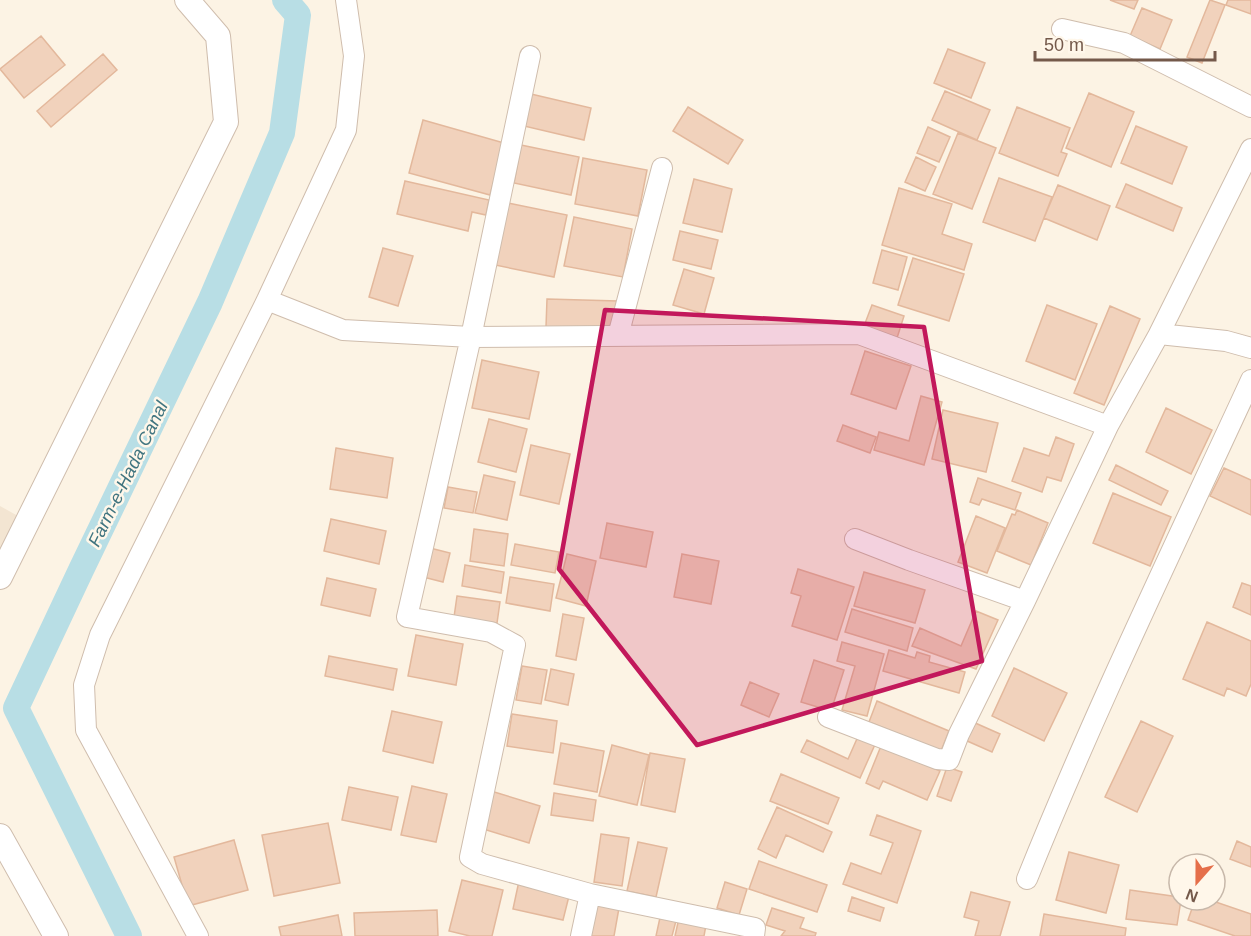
<svg xmlns="http://www.w3.org/2000/svg" width="1251" height="936" viewBox="0 0 1251 936" font-family="Arial,sans-serif">
<rect width="100%" height="100%" fill="#fcf3e4"/>
<path fill="#f3e5d2" d="M0,506L18,516L0,551Z"/>
<g fill="none" stroke-linecap="round" stroke-linejoin="round">
<path stroke="#b8dee5" stroke-width="26" d="M129,936L16,708L81,570L210,302L282,133L298,15L285,0"/>
</g>
<path fill="#f1d2bc" stroke="#e3b89c" stroke-width="1.5" d="M1110,0H1138L1134,9Z
M1210,0L1225,5L1202,63L1187,57Z
M1228,0H1251V14L1226,5Z
M1142,8L1172,20L1160,49L1130,36Z
M41,36L65,65L24,98L0,69Z
M948,49L985,63L971,98L934,83Z
M103,54L117,70L51,127L37,111Z
M945,91L990,110L977,140L932,120Z
M1089,93L1134,112L1111,167L1066,148Z
M531,94L591,108L584,140L524,126Z
M688,107L743,140L728,164L673,131Z
M1017,107L1070,128L1061,152L1067,154L1058,176L999,153Z
M423,120L504,143L490,195L409,173Z
M1136,126L1187,147L1172,184L1121,163Z
M928,127L950,137L939,162L917,153Z
M958,133L996,148L972,209L933,194Z
M521,145L579,157L571,195L514,183Z
M916,157L936,167L925,191L905,182Z
M583,158L647,170L638,216L575,204Z
M999,178L1052,197L1035,241L983,222Z
M694,179L732,189L722,232L683,223Z
M405,181L489,200L486,215L472,212L468,231L397,214Z
M1126,184L1182,208L1173,231L1116,207Z
M1058,185L1110,206L1097,240L1044,218Z
M899,188L952,204L942,234L972,244L964,270L882,245Z
M508,203L567,215L554,277L495,265Z
M574,217L632,229L623,277L564,266Z
M680,231L718,240L711,269L673,260Z
M383,248L413,256L398,306L369,297Z
M882,250L907,257L898,290L873,283Z
M913,258L964,274L949,321L898,305Z
M684,269L714,278L704,314L673,305Z
M547,299L618,301L617,330L546,327Z
M872,305L904,316L897,338L864,326Z
M1047,305L1097,324L1075,380L1026,361Z
M1110,306L1140,319L1104,405L1074,393Z
M865,351L911,366L896,409L851,394Z
M482,360L539,372L529,419L472,408Z
M921,396L942,402L924,465L874,450L879,432L909,441Z
M1166,408L1212,430L1191,474L1146,452Z
M943,410L998,423L986,472L932,459Z
M489,419L527,429L516,472L478,462Z
M843,425L876,437L870,453L837,441Z
M1056,437L1074,444L1061,481L1047,477L1042,492L1012,481L1024,448L1049,456Z
M531,445L570,454L559,504L520,495Z
M336,448L393,458L387,498L330,489Z
M1116,465L1168,491L1161,505L1109,480Z
M1224,468L1251,480V515L1210,496Z
M484,475L515,482L507,520L475,513Z
M978,478L1021,493L1015,510L982,499L979,505L970,502Z
M448,487L477,492L473,513L444,508Z
M1113,493L1171,517L1150,566L1093,543Z
M1017,510L1048,523L1031,565L997,551L1012,514L1015,515Z
M976,516L1005,528L987,573L958,562Z
M331,519L386,531L379,564L324,551Z
M607,523L653,532L646,567L600,558Z
M474,529L508,534L504,566L470,561Z
M515,544L559,552L555,573L511,565Z
M430,548L450,553L443,582L423,577Z
M567,554L596,561L586,606L556,598Z
M682,554L719,561L711,604L674,597Z
M465,565L504,572L501,593L462,586Z
M798,569L854,587L837,640L792,626L801,596L791,593Z
M864,572L925,590L915,623L854,606Z
M510,577L554,584L550,611L506,603Z
M327,578L376,589L370,616L321,605Z
M1242,583L1251,586V615L1233,607Z
M457,596L500,602L497,623L454,617Z
M852,609L913,628L907,651L845,632Z
M976,611L998,620L976,669L912,646L920,628L961,646Z
M563,614L584,618L576,660L556,656Z
M1207,622L1251,641V684L1246,696L1227,688L1224,696L1183,679Z
M416,635L463,644L456,685L408,676Z
M842,642L884,654L867,716L842,710L855,666L837,661Z
M889,650L915,658L917,652L930,656L929,662L965,672L959,693L883,671Z
M329,656L397,669L393,690L325,676Z
M814,660L844,670L831,711L801,702Z
M522,666L547,670L541,704L516,700Z
M1014,668L1067,693L1044,741L992,716Z
M551,669L574,674L568,705L545,700Z
M750,682L779,694L769,717L741,705Z
M877,701L949,731L941,751L869,722Z
M392,711L442,722L433,763L383,751Z
M512,714L557,721L553,753L507,746Z
M1141,721L1173,736L1137,812L1105,797Z
M973,722L1000,734L992,752L965,740Z
M860,732L877,740L860,778L801,752L807,740L848,759Z
M561,743L604,751L597,792L554,784Z
M612,745L649,755L637,805L599,796Z
M881,746L940,771L927,800L883,781L879,789L866,783Z
M650,753L685,759L675,812L641,805Z
M947,767L962,772L951,801L937,796Z
M781,774L839,798L828,824L770,801Z
M412,786L447,794L436,842L401,835Z
M349,787L398,797L391,830L342,820Z
M491,791L540,806L529,843L480,828Z
M554,793L596,800L593,821L551,815Z
M777,807L832,832L823,852L786,835L776,858L758,849Z
M877,815L921,831L897,903L843,884L851,863L881,874L893,843L870,835Z
M328,823L340,883L274,896L262,835Z
M601,834L629,838L622,886L594,882Z
M234,840L248,890L188,906L174,857Z
M1237,841L1251,847V867L1230,859Z
M638,842L667,848L656,897L627,891Z
M1069,852L1119,865L1106,913L1056,900Z
M759,861L827,885L817,912L749,889Z
M462,880L503,890L492,936H470L449,931Z
M519,881L570,892L563,920L513,909Z
M725,882L747,889L739,915L717,908Z
M1130,890L1179,897L1181,900L1177,925L1126,919Z
M971,892L1010,902L1000,936H975L979,921L964,917Z
M852,897L884,908L880,921L848,911Z
M1195,900H1210L1251,914V936H1235L1188,920Z
M596,904L619,908L614,936H590Z
M772,908L804,918L800,928L816,933L815,936H781L785,931L766,925Z
M437,910L438,936H355L354,913Z
M661,913L677,917L672,936H656Z
M1044,914L1126,928L1125,936H1040Z
M338,915L342,936H281L279,927Z
M679,918L706,925L704,936H675Z"/>
<g fill="none" stroke-linecap="round" stroke-linejoin="round">
<g stroke="#cfbdad" stroke-width="22">
<path id="minor" d="M1062,29L1124,43L1251,107
M530,56L471,337L407,617L491,632L515,645L470,857L482,864L590,894L755,928L754,936
M267,300L343,330L471,337L859,334L1108,426L1159,334L1226,341L1251,348
M1159,334L1251,149
M618,336L662,168
M855,539L909,560L1025,601
M828,717L937,759L949,760L959,734L1025,601L1108,426
M1027,879C1095,710 1175,545 1251,380
M198,936L86,730L84,685L100,635L267,300L346,130L354,56L346,0
M581,936L590,894"/>
</g>
<g stroke="#cfbdad" stroke-width="26">
<path id="tertiary" d="M0,577L226,122L218,36L187,0
M0,836L56,936"/>
</g>
<use href="#minor" stroke="#fff" stroke-width="20"/>
<use href="#tertiary" stroke="#fff" stroke-width="24"/>
</g>
<path fill="#c2185b" fill-opacity="0.2" stroke="#c2185b" stroke-width="4.5" stroke-linejoin="round" d="M605,310L924,327L982,661L697,745L559,569Z"/>
<g text-anchor="middle" stroke-width="5" stroke-linejoin="round" paint-order="stroke">
<g font-size="18" font-style="italic" fill="#417580" stroke="#fff7ea">
<text transform="translate(128 474) rotate(-64)" y="6">Farm-e-Hada Canal</text>
</g>
</g>
<g transform="translate(1197 882) rotate(201)"><circle r="28" fill="#fff7ea" stroke="#c7b8aa" stroke-width="1.5"/>
<path d="M0-4.5L10 22L0 15L-10 22Z" fill="#e56f4a"/>
<text y="-9" font-size="16" font-weight="bold" text-anchor="middle" fill="#74594a">N</text>
</g>
<path d="M1035 51v9h180v-9" fill="none" stroke="#74594a" stroke-width="3"/>
<text x="1044" y="51" font-size="18" fill="#74594a" stroke="#fff7ea" stroke-width="4.5" paint-order="stroke">50 m</text>
</svg>
